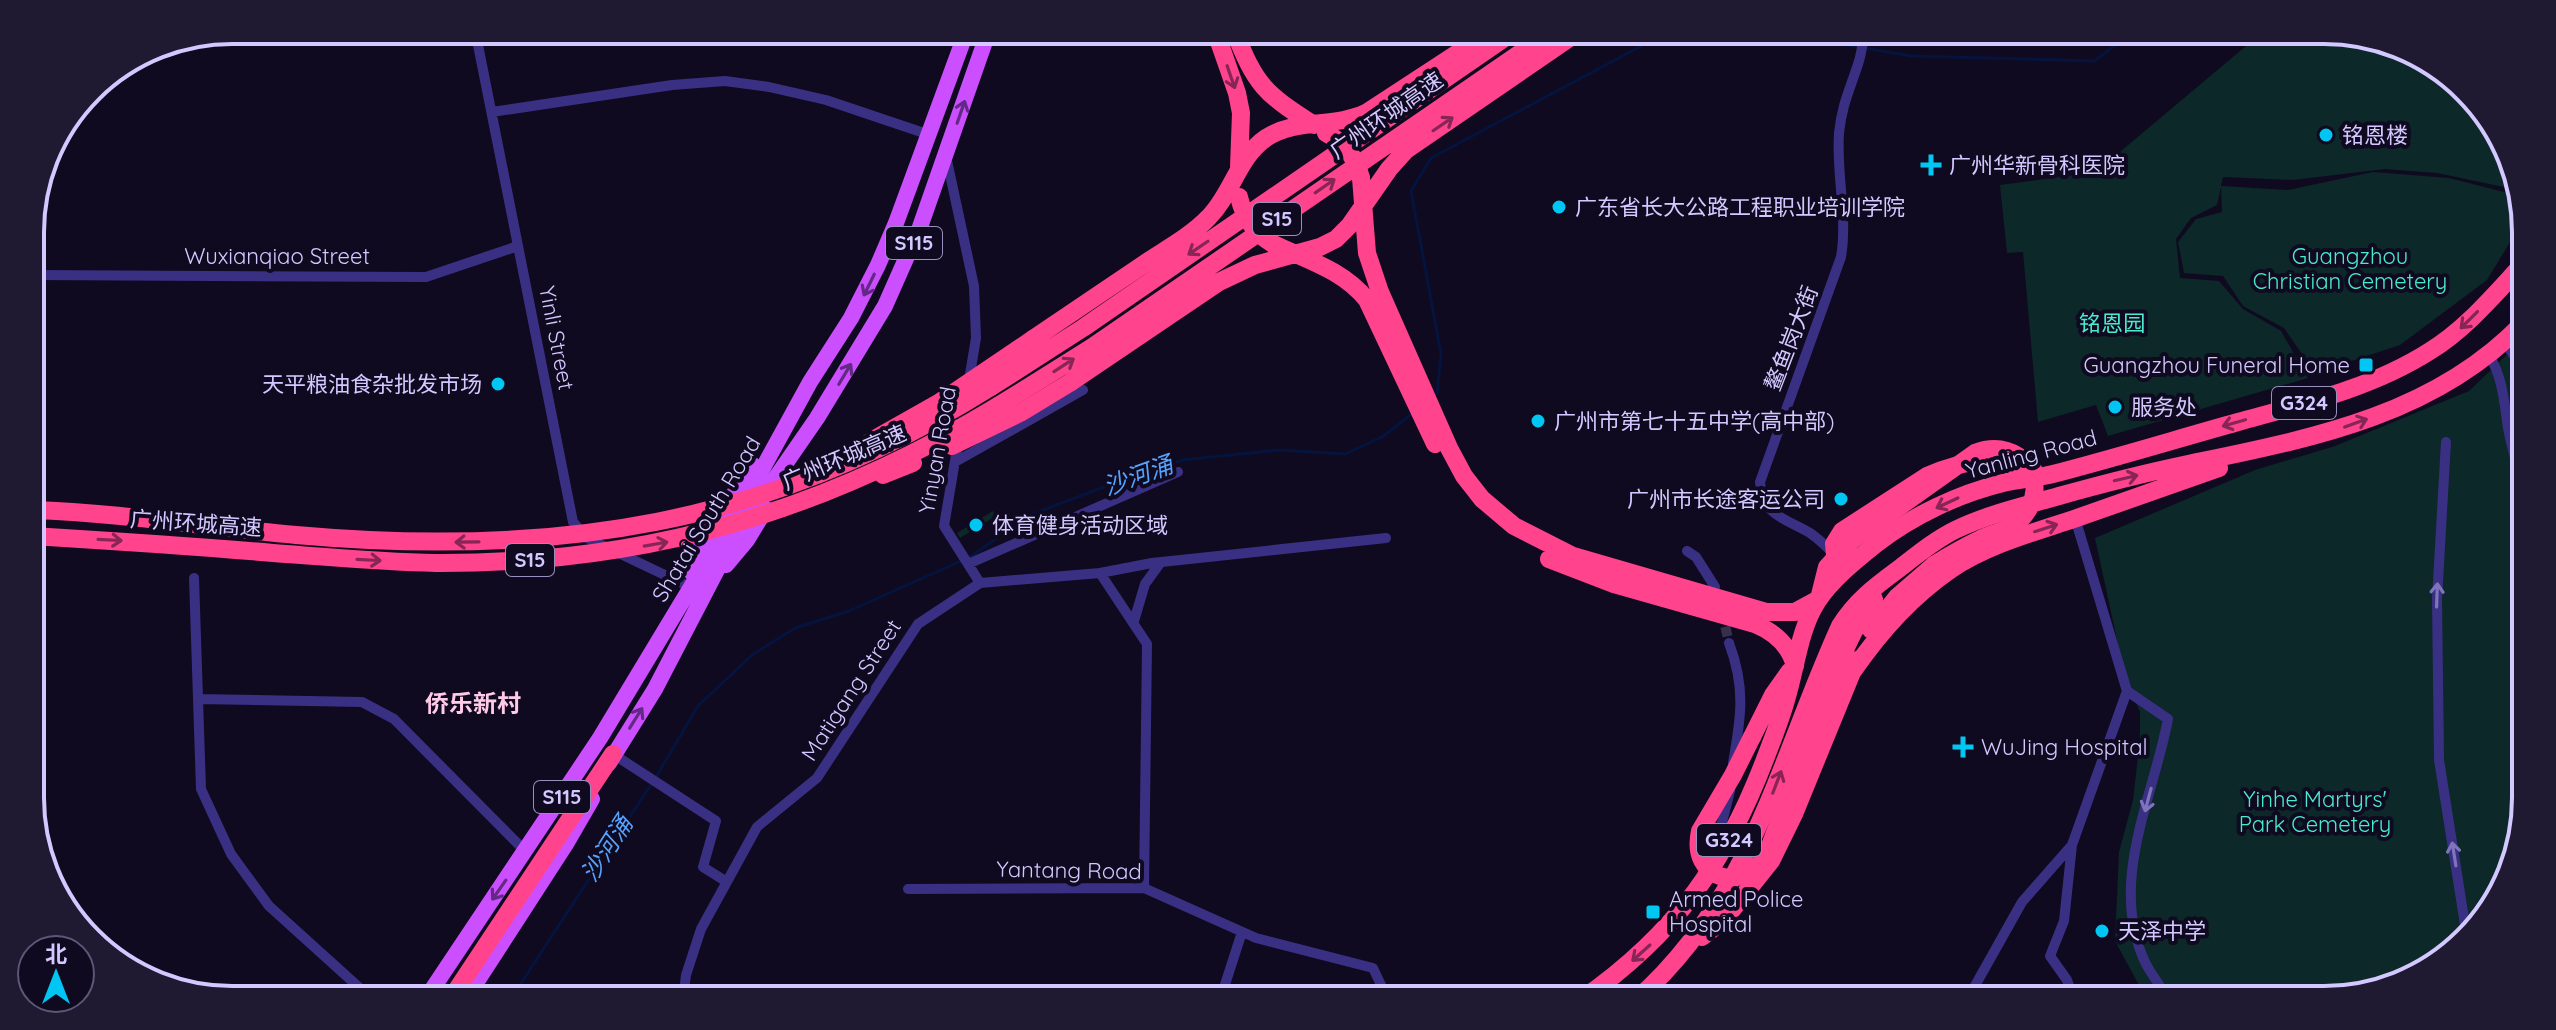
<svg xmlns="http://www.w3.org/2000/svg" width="2556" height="1030" viewBox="0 0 2556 1030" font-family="Quicksand,'Noto Sans SC',sans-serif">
<rect width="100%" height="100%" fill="#0f0a1f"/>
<path fill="#0c2829" d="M2265,30H2324L2389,41L2484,109L2518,190L2437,173L2385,169L2293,180L2223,177L2221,186L2288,190L2373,172L2449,178L2520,196L2524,206V219L2487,280L2400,345L2315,373L2284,328L2243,306L2223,276L2184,273L2178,242L2196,219L2222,212L2221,187L2217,205L2191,218L2176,239L2180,278L2219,281L2243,309L2281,331L2308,378L2108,436L2096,405L2038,422L2023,252L2007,253L2000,185L2096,172Z
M2522,340L2515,863L2446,958L2336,1000H2147L2115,941L2119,852L2133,800L2140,739V712L2125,677L2095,538L2255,470L2335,446L2469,391Z
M38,439L39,491H32V440Z
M993,511L996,516L960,538L957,533Z"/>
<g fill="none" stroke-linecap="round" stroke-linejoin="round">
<path stroke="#04143e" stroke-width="3" d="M1755,30L1912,56L2094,61L2136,30
M1433,397L1437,393L1441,354L1411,191L1431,158L1662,35L1686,30
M656,777L698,706L752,655L795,628L849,611L970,557L1030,515L1125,479L1183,460L1279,450L1345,454L1382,437L1414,412
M510,1000L652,783"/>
<path stroke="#36304c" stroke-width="10" stroke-dasharray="10 5" stroke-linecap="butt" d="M1722,612L1729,643"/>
<path stroke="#3a3083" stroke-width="10" d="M475,30L573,522L587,538L690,587
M492,112L672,85L725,81L769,87L826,100L930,135
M946,156L974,286L976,338L969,380
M31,275L426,277L518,246
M2504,342L2522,366
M2489,355C2503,378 2504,402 2508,428C2511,444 2516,461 2520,477
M2446,442L2437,599L2439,760L2466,931
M958,443L944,526L980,583L1100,573L1147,644L1144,888
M955,462L1083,390
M1687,551L1696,557L1715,587
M1834,554C1826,546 1819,539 1810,533C1785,518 1762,516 1760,482L1841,257C1848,216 1836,175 1839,133C1842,103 1851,87 1859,61C1862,51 1863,40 1865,30
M968,564L1178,472
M1100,573L1152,563L1386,538
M194,578L201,789L231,854L269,906L373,1000
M1134,621L1145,584L1161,562
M1729,643C1746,688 1741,718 1733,763
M2127,691L2168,719C2153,799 2108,882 2145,962C2151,975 2162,986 2167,1000
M198,699L362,702L394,719L520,846
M613,754L716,821L703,867L727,882
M2072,845L2064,921L2050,956L2067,980L2074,1000
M1726,846L1720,836V830L1730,791
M908,889L1144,888L1256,938L1373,968L1388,1000
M683,1000L686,975L701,929L757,827L817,778L918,624L980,583
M1220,1000L1242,932
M1967,1000L2022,902L2072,845L2127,691L2075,518"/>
<path stroke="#cc4fff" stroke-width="16" d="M726,565L747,540L766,509
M692,573L702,542L753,465
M609,763L655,689L732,541L817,418L885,306L920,227L989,30
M425,1000L600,738L764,466L810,382L851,318L878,265L896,223L967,30
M465,1000L566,844L592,799"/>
<path stroke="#ff438d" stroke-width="18" d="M1215,30L1237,93L1241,113L1239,167
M1234,30C1256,86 1264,93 1314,125
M1361,178L1367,253L1380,292L1449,448L1464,476L1482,499L1514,526L1573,556L1766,612H1795L1819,599L1827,567L1851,541
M1273,244C1307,260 1343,270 1367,300L1435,444
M2523,298L2520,293L2523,280
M1033,339C1072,313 1111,286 1150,260C1170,247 1193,234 1209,217C1232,194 1238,157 1266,138C1296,118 1334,128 1366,113L1493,30
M1071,382L1219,282L1255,265L1320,247L1336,239L1350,225L1389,169L1406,150L1581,30
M991,387L1083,328L1516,30
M998,406L1091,348L1554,30
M883,475L913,463
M1835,555L1834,544L1842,531L1927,476C1964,459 1994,457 2033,469
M1549,559L1614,584L1755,624C1774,632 1790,646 1795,666
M1871,630L1897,597L1934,565
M1853,671C1879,633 1911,597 1950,570C1987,545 2032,533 2074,519C2122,502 2170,485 2219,468
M1819,715C1835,674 1848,634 1874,599
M1752,737L1773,695L1790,671
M1702,937L1724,920L1771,861L1794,814L1857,660
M450,1000L613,754
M1581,1000C1676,934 1727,861 1767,754C1774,736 1781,718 1786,700C1796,668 1799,630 1817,602C1831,580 1856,560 1876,544C1912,516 1958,494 2003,483C2019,479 2037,478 2053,474C2115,458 2177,439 2238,422C2303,404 2372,388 2430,351C2466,329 2494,295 2523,264
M1636,1000C1752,898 1779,760 1840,626C1856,600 1877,585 1900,568C1918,554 1935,540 1955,530C1988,514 2024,506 2059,496C2102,484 2145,473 2188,464C2309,439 2434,416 2523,323"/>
<path stroke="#ff438d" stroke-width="18" d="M1326,133C1345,143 1356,158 1361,178
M1239,197C1244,218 1254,233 1273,244
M871,441L940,402L1033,339
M952,446L1020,413L1071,382
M32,510C121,513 208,527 296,535C553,558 770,526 991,387
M32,536C113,541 193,546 273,553C327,557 382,562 436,563C644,564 821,513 998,406
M1851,541L1975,453C2022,435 2054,484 2021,519C2012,530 1995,532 1983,538C1966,546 1950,555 1934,565
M1752,737L1733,775L1700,831C1689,880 1743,895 1767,854L1819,715"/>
</g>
<defs><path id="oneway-shaft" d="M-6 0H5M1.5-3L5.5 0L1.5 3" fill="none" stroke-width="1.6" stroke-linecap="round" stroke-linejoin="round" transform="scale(2)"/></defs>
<g stroke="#872656">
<use href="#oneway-shaft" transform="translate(1231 77) rotate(71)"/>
<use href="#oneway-shaft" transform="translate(1443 124) rotate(-34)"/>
<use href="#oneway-shaft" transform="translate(1325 186) rotate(-35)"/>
<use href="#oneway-shaft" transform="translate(1198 248) rotate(146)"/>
<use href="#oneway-shaft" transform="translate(2469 320) rotate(135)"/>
<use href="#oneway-shaft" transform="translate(1064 365) rotate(-33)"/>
<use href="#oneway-shaft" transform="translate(2234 423) rotate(164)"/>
<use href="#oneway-shaft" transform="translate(2356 423) rotate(-20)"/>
<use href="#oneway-shaft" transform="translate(2126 478) rotate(-13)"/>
<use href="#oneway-shaft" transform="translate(1947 503) rotate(155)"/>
<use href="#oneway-shaft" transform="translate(2046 528) rotate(-18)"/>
<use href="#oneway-shaft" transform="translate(110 540) rotate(3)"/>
<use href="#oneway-shaft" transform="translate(467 542) rotate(179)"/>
<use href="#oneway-shaft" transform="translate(656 544) rotate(-10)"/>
<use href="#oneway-shaft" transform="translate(369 560) rotate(3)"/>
<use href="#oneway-shaft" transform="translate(1777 782) rotate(-69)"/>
<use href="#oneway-shaft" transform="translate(1641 953) rotate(138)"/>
</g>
<g stroke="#642984">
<use href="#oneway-shaft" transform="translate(961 112) rotate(-71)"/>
<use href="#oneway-shaft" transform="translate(869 285) rotate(116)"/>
<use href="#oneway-shaft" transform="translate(845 374) rotate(-59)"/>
<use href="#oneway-shaft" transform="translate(636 718) rotate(-58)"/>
<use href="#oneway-shaft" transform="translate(499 890) rotate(125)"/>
</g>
<g stroke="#7f74bb">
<use href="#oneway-shaft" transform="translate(2437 595) rotate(-88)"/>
<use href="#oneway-shaft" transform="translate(2148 800) rotate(105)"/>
<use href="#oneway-shaft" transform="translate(2454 854) rotate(-99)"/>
</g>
<g fill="#00c6f3" stroke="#0f0a1f" stroke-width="3">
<circle cx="2326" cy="135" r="8"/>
<path d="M1927 153h8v8h8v8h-8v8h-8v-8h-8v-8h8z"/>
<circle cx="1559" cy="207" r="8"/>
<rect x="2358" y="357" width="16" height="16" rx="4"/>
<circle cx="498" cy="384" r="8"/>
<circle cx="2115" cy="407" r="8"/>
<circle cx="1538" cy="421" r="8"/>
<circle cx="1841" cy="499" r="8"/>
<circle cx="976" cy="525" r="8"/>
<path d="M1959 735h8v8h8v8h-8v8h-8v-8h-8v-8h8z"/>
<rect x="1645" y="904" width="16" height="16" rx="4"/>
<circle cx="2102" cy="931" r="8"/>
</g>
<g text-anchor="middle" stroke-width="8" stroke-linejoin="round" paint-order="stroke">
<g fill="#0f0a1f" stroke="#988fbc" stroke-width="2">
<rect x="1253" y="203" width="48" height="32" rx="6"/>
<rect x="886" y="227" width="56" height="32" rx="6"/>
<rect x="2272" y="387" width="64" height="32" rx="6"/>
<rect x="506" y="544" width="48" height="32" rx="6"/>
<rect x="534" y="781" width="56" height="32" rx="6"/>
<rect x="1697" y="824" width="64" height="32" rx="6"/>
</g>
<g font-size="20" font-weight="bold" fill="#d3c8ff">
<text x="1277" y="226">S15</text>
<text x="914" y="250">S115</text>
<text x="2304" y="410">G324</text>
<text x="530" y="567">S15</text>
<text x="562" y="804">S115</text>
<text x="1729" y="847">G324</text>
</g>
<g font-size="22" fill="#d3c8ff" stroke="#0f0a1f">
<text transform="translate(1386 115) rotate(-35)" y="8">广州环城高速</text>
<text x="277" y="264">Wuxianqiao Street</text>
<text transform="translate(557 338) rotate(79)" y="8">Yinli Street</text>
<text transform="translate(1791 338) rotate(-69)" y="8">鳌鱼岗大街</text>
<text transform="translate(937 450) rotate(-80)" y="8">Yinyan Road</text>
<text transform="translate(2031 454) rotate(-15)" y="8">Yanling Road</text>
<text transform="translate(844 457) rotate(-23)" y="8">广州环城高速</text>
<text transform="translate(706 519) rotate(-59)" y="8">Shatai South Road</text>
<text transform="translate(196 523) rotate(4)" y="8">广州环城高速</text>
<text transform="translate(851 690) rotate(-57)" y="8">Matigang Street</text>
<text transform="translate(1069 870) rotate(1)" y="8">Yantang Road</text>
</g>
<g font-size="22" fill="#d3c8ff" stroke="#0f0a1f" text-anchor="start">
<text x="2342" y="143">铭恩楼</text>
<text x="1949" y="173">广州华新骨科医院</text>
<text x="1575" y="215">广东省长大公路工程职业培训学院</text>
<text x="2350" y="373" text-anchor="end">Guangzhou Funeral Home</text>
<text x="482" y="392" text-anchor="end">天平粮油食杂批发市场</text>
<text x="2131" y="415">服务处</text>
<text x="1554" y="429">广州市第七十五中学(高中部)</text>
<text x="1825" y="507" text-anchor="end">广州市长途客运公司</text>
<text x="992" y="533">体育健身活动区域</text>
<text x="1981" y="755">WuJing Hospital</text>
<text x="1669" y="907">Armed Police<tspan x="1669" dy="25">Hospital</tspan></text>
<text x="2118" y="939">天泽中学</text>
</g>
<g font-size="22" fill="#48ebd0" stroke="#0f0a1f">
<text x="2350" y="264">Guangzhou<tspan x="2350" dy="25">Christian Cemetery</tspan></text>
<text x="2112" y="331">铭恩园</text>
<text x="2315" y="807">Yinhe Martyrs'<tspan x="2315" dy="25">Park Cemetery</tspan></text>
</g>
<g font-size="24" font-style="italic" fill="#56a2ff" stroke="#0f0a1f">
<text transform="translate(1138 476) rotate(-20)" y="8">沙河涌</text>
<text transform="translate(607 849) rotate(-57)" y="8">沙河涌</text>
</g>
<g font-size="24" font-weight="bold" fill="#ffcae7" stroke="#0f0a1f">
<text x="473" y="712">侨乐新村</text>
</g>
</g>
<path d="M0 0H2556V1030H0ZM232 44H2324A188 188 0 0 1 2512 232V798A188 188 0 0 1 2324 986H232A188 188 0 0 1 44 798V232A188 188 0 0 1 232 44Z" fill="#1f1931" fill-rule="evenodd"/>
<path fill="none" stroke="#d3c8ff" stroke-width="4" d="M232 44H2324A188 188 0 0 1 2512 232V798A188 188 0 0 1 2324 986H232A188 188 0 0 1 44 798V232A188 188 0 0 1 232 44Z"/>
<g transform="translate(56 974)"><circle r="38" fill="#0f0a1f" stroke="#5d5679" stroke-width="2"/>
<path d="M0-6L14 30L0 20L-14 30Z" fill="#00c6f3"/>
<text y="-12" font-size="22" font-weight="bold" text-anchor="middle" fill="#d3c8ff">北</text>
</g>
</svg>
